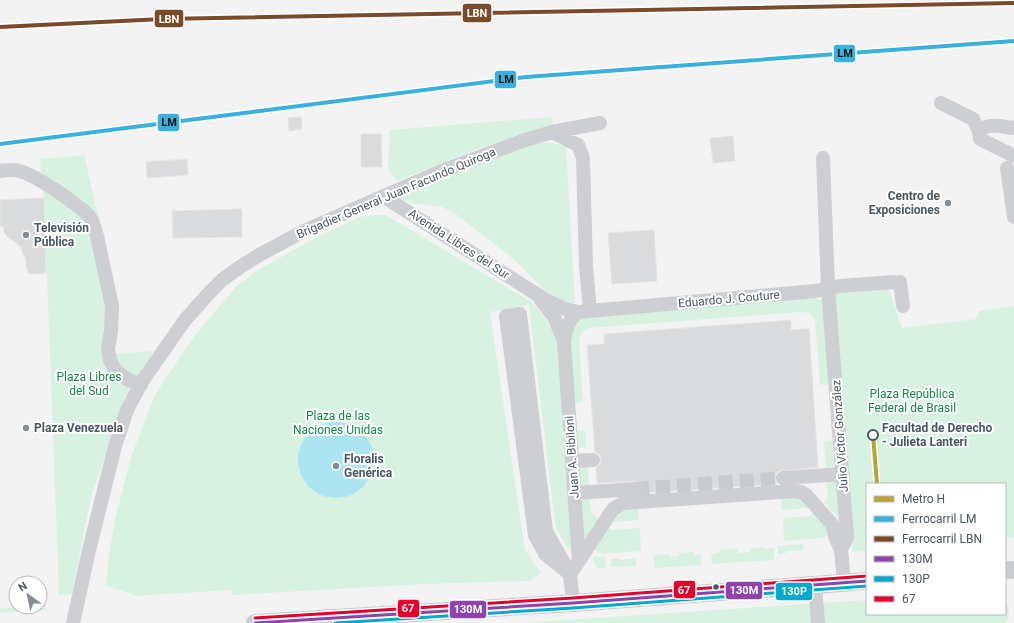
<svg xmlns="http://www.w3.org/2000/svg" width="1014" height="623" viewBox="0 0 1014 623" font-family="Roboto,sans-serif">
<rect width="100%" height="100%" fill="#f4f3f3"/>
<path fill="#d8f2e1" d="M552,117L553,126L482,147L397,181L388,169L390,130Z
M526,143H551L566,146L575,303H563L553,299L517,262L456,214L442,207L422,204H414L404,200L395,193Z
M84,155L119,305L114,354L153,351L143,370L126,395L112,430L102,465L91,497L72,594L59,595L44,198L40,159Z
M372,215H385L389,217L530,301C545,315 554,331 561,350L572,552C563,543 559,535 555,523L529,305L490,312L525,550L541,573L530,581L425,584L232,595L231,590L136,596L106,585L109,554L115,519L131,457L154,397L165,379L195,335L236,287L258,270L315,238L360,217Z
M881,285L889,290L902,328L976,319L979,311L1014,306V537L1005,538V484H867V551L852,552L846,483L832,288Z
M816,298L823,301L832,384L820,385L815,320L809,313L801,312L589,328L583,332L579,338L583,402L571,403L567,342L578,319L590,315Z
M585,430L586,447L575,448L573,431Z
M833,440L834,467L833,469L826,472L824,441Z
M588,464L589,489L580,486L576,465Z
M826,478L835,481L836,484L838,518L824,502L828,497Z
M590,495L591,512L600,520L587,539L584,540L580,501Z
M797,496L809,506L807,508L782,510L781,497Z
M638,508L639,520L614,522L612,520L622,509Z
M814,512L828,527V536L823,538L784,541L783,518L810,516Z
M608,527L611,530L640,528L641,551L602,554L598,553L595,549Z
M803,544L804,550L786,551V553L778,554V546Z
M765,547V549L774,548V560L712,564L711,554L719,553V550L737,548L738,553L750,552V548Z
M694,552L695,555H701V565L655,568L654,555L669,554V557L679,556V553Z
M593,557H605L606,568L597,569V565H594Z
M619,558V560L636,558V566L611,567V558Z
M867,600V614H1005V600C1010,608 1010,615 1006,623H520Z
M46,605V610L0,613V608L40,607V606Z"/>
<path fill="#ace5f1" d="M298 460a38 38 0 1 1 76 0a38 38 0 1 1-76 0Z"/>
<path fill="#dadbdc" stroke="#e5e5e6" d="M301,117L302,129L289,131L288,118Z
M361,134H381L382,167H361Z
M733,136L735,161L713,163L710,138Z
M187,159L188,175L147,178L146,162Z
M44,198L46,273L28,274L25,257L19,245L10,239L5,234L3,226L0,227V200Z
M242,209V237L173,238L172,211Z
M654,230L657,281L612,284L608,233Z
M791,320V330L809,329L818,467L779,471L776,474L775,478L777,484L642,493L643,488L642,484L638,481L597,483L596,468L600,464L601,459L600,455L595,452L587,345L604,344V334Z"/>
<g fill="none" stroke-linecap="round" stroke-linejoin="round">
<path stroke="#c9ccce" stroke-width="14" stroke-dasharray="14 7" stroke-linecap="butt" d="M635,489L783,478"/>
<path stroke="#cdcfd2" stroke-width="14" d="M941,103L973,119L979,131L980,139L1014,156
M979,131C988,122 1003,127 1014,128
M552,132L578,145L583,158L586,266L590,311
M823,158L828,288L847,537L841,549L844,582
M1007,168L1014,217
M0,171C6,170 13,169 19,171C34,174 78,204 89,216C94,222 95,229 97,236L112,306L111,331L108,349L110,360L116,371L127,379L141,385
M383,196L544,299L565,309L578,312L815,291L840,286L894,282
M900,282L903,306
M540,299L554,317L564,341
M520,314L546,531L570,574L545,554L535,535L506,316Z
M572,461L593,460
M783,478L843,474
M575,493L635,489
M579,561L613,509L623,503L795,491L801,492L806,495L831,523L834,529L835,537L841,549
M815,585L818,623
M573,603L570,574L579,561L564,342C565,330 568,320 578,312
M73,623L90,546L115,446L127,410L143,380L185,320L208,294L222,280L240,267L261,254L304,231L444,170L522,141L552,132L600,123"/>
<path stroke="#cacdd0" stroke-width="18" d="M1005,570H1014
M255,623L573,603L867,581"/>
<g stroke="#fff" stroke-width="6">
<path id="bus-1" d="M255,623L573,603L867,581"/>
</g>
<g stroke="#fff" stroke-width="6">
<path id="bus-2" d="M335,623L573,608L867,586"/>
</g>
<g stroke="#fff" stroke-width="6">
<path id="bus-3" d="M255,618L573,598L867,576"/>
</g>
<use href="#bus-1" stroke="#8e44ad" stroke-width="3"/>
<use href="#bus-2" stroke="#00a9ce" stroke-width="3"/>
<use href="#bus-3" stroke="#e4002b" stroke-width="3"/>
<g stroke="#fff" stroke-width="7">
<path id="rail-1" d="M0,144L526,77L1014,41"/>
</g>
<g stroke="#fff" stroke-width="7">
<path id="rail-2" d="M0,27L162,19L1014,3"/>
</g>
<use href="#rail-1" stroke="#39b1df" stroke-width="4"/>
<use href="#rail-2" stroke="#7a4b2a" stroke-width="4"/>
<g stroke="#fff" stroke-width="7">
<path id="metro-1" d="M873,435L877,484"/>
</g>
<use href="#metro-1" stroke="#b8a337" stroke-width="4"/>
</g>
<g fill="#858e94" stroke="#fff" stroke-width="1.5">
<circle cx="948" cy="203" r="4"/>
<circle cx="26" cy="235" r="4"/>
<circle cx="26" cy="428" r="4"/>
<circle cx="336" cy="466" r="4"/>
</g>
<circle fill="#fff" stroke="#495761" stroke-width="2" cx="873" cy="435" r="5"/>
<circle fill="#495761" stroke="#fff" stroke-width="1.5" cx="716" cy="587" r="3.5"/>
<g text-anchor="middle" stroke-width="4" stroke-linejoin="round" paint-order="stroke">
<g font-size="12" fill="#495761" stroke="#fff">
<text transform="translate(396 193) rotate(-23)" y="4">Brigadier General Juan Facundo Quiroga</text>
<text transform="translate(459 244) rotate(33)" y="4">Avenida Libres del Sur</text>
<text transform="translate(729 299) rotate(-5)" y="4">Eduardo J. Couture</text>
<text transform="translate(840 436) rotate(-94)" y="4">Julio Víctor González</text>
<text transform="translate(572 457) rotate(-94)" y="4">Juan A. Bibiloni</text>
</g>
<g font-size="12" font-weight="bold" fill="#495761" stroke="#fff" text-anchor="start">
<text x="940" y="200" text-anchor="end">Centro de<tspan x="940" dy="14">Exposiciones</tspan></text>
<text x="34" y="232">Televisión<tspan x="34" dy="14">Pública</tspan></text>
<text x="34" y="432">Plaza Venezuela</text>
<text x="344" y="463">Floralis<tspan x="344" dy="14">Genérica</tspan></text>
</g>
<g font-size="12" fill="#158749" stroke="#fff">
<text x="89" y="381">Plaza Libres<tspan x="89" dy="14">del Sud</tspan></text>
<text x="912" y="398">Plaza República<tspan x="912" dy="14">Federal de Brasil</tspan></text>
<text x="338" y="420">Plaza de las<tspan x="338" dy="14">Naciones Unidas</tspan></text>
</g>
<g font-size="12" font-weight="bold" fill="#495761" stroke="#fff" text-anchor="start">
<text x="882" y="432">Facultad de Derecho<tspan x="882" dy="14">- Julieta Lanteri</tspan></text>
</g>
</g>
<g stroke="#fff" stroke-width="1.5">
<rect x="462" y="3" width="30" height="20" rx="4" fill="#7a4b2a"/>
<rect x="154" y="9" width="30" height="19" rx="4" fill="#7a4b2a"/>
<rect x="833" y="44" width="23" height="19" rx="4" fill="#39b1df"/>
<rect x="494" y="70" width="23" height="19" rx="4" fill="#39b1df"/>
<rect x="157" y="113" width="23" height="19" rx="4" fill="#39b1df"/>
<rect x="673" y="580" width="23" height="19" rx="4" fill="#e4002b"/>
<rect x="725" y="581" width="38" height="19" rx="4" fill="#8e44ad"/>
<rect x="775" y="582" width="38" height="19" rx="4" fill="#00a9ce"/>
<rect x="397" y="599" width="23" height="19" rx="4" fill="#e4002b"/>
<rect x="449" y="600" width="38" height="19" rx="4" fill="#8e44ad"/>
</g>
<g font-size="11" text-anchor="middle" font-weight="bold" fill="#fff">
<text x="477" y="17">LBN</text>
<text x="169" y="23">LBN</text>
<text x="684" y="594">67</text>
<text x="744" y="594">130M</text>
<text x="794" y="595">130P</text>
<text x="408" y="612">67</text>
<text x="468" y="613">130M</text>
</g>
<g font-size="11" text-anchor="middle" font-weight="bold" fill="#111">
<text x="845" y="57">LM</text>
<text x="506" y="83">LM</text>
<text x="169" y="126">LM</text>
</g>
<rect x="866" y="483" width="140" height="132" fill="#ffffff" stroke="#b6bcc0"/>
<rect x="874" y="496" width="20" height="6" fill="#b8a337" stroke="#b6bcc0"/>
<text x="902" y="503" font-size="12" fill="#495761">Metro H</text>
<rect x="874" y="516" width="20" height="6" fill="#39b1df" stroke="#b6bcc0"/>
<text x="902" y="523" font-size="12" fill="#495761">Ferrocarril LM</text>
<rect x="874" y="536" width="20" height="6" fill="#7a4b2a" stroke="#b6bcc0"/>
<text x="902" y="543" font-size="12" fill="#495761">Ferrocarril LBN</text>
<rect x="874" y="556" width="20" height="6" fill="#8e44ad" stroke="#b6bcc0"/>
<text x="902" y="563" font-size="12" fill="#495761">130M</text>
<rect x="874" y="576" width="20" height="6" fill="#00a9ce" stroke="#b6bcc0"/>
<text x="902" y="583" font-size="12" fill="#495761">130P</text>
<rect x="874" y="596" width="20" height="6" fill="#e4002b" stroke="#b6bcc0"/>
<text x="902" y="603" font-size="12" fill="#495761">67</text>
<g transform="translate(28 595) rotate(327)"><circle r="19" fill="#ffffff" stroke="#b6bcc0"/>
<path d="M0-3L7 15L0 10L-7 15Z" fill="#858e94"/>
<text y="-6" font-size="11" font-weight="bold" text-anchor="middle" fill="#495761">N</text>
</g>
</svg>
